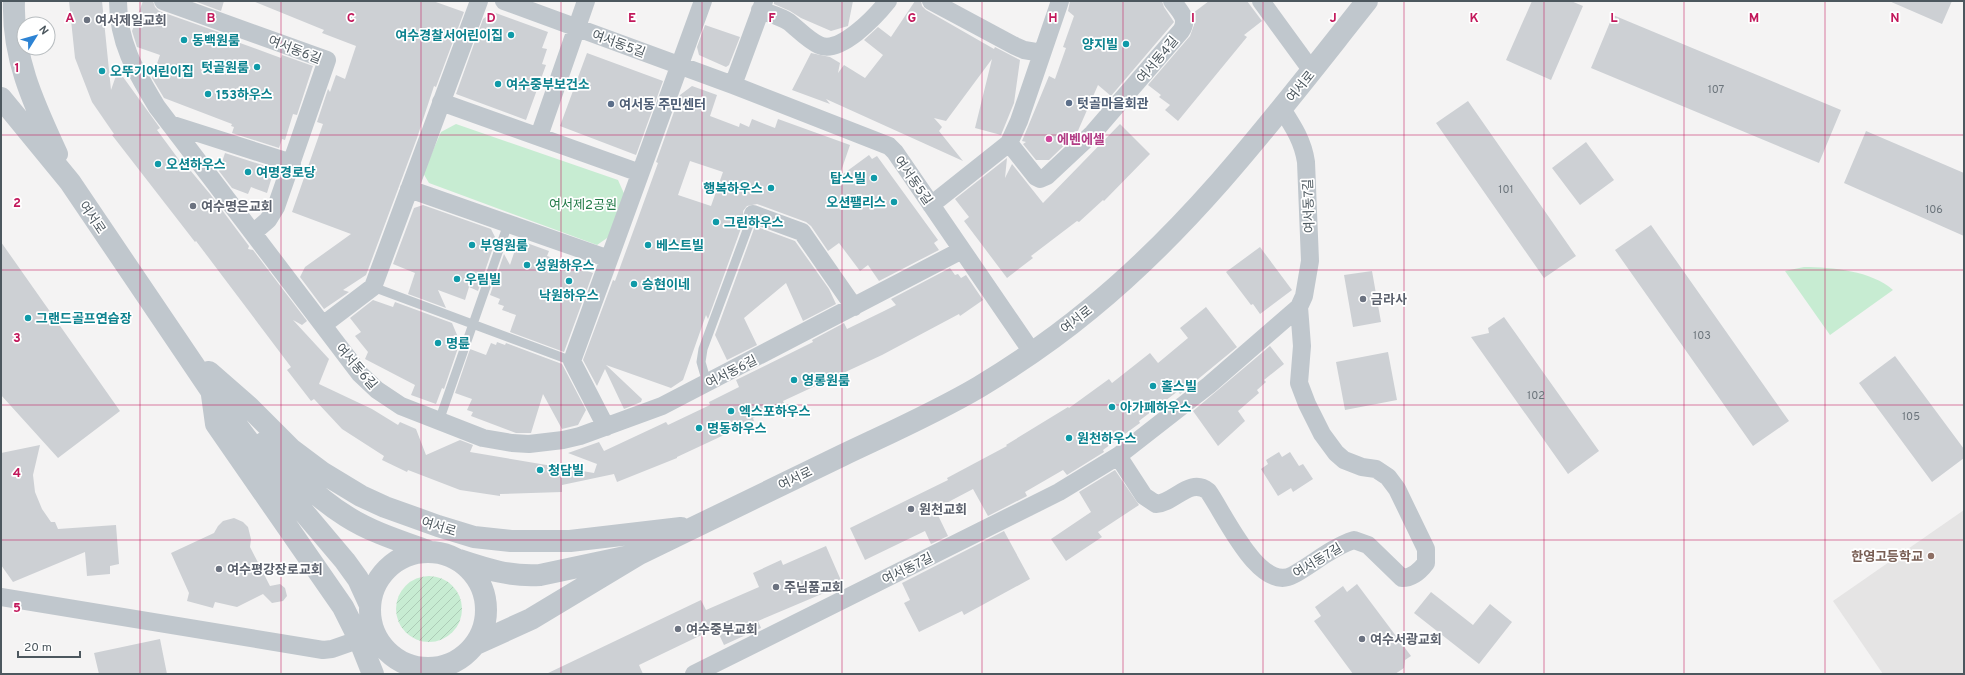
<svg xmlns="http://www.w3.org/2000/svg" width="1965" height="675" viewBox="0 0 1965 675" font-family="Overpass,'Noto Sans KR',sans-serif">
<defs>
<pattern id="garden-furrows" width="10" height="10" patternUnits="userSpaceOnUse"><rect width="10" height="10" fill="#c7ecd2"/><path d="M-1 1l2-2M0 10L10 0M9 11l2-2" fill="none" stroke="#adccb7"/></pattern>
</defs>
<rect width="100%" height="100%" fill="#f4f3f3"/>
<path fill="#e5e4e4" d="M1964,510V674H1883L1833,601Z"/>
<path fill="#c7ecd2" d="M456,124L618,180L626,198L610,236L597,245L429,183L423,173L441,132Z
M1804,267C1832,267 1872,271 1893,290L1830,335L1785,271Z"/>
<path fill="url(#garden-furrows)" d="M396 609a33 33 0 1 1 66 0a33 33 0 1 1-66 0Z"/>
<path fill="#cdd0d4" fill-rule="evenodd" d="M69,1H102L111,90L118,70L160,128L157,130L188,172L190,170L210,194L249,246L248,249L253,250L307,321L302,325L293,320L329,359L319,384L372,409L398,425L400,422L416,429L426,455L460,440L473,445L470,452L594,473L597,464L568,453L599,442L604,451L666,422L668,425L710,405L709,402L739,387L736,380L813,342L812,340L844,323L847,329L882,312L896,305L891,299L950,268L955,275L958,274L961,278L966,275L983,300L960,316L959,314L882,355L783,401L784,403L753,418L754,421L677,457V458L617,482L614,474L562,485V492L500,494V496L460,490L408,470L407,472L382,460L384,456L342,429L314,399L311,401L287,370L291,367L196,241L195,242L112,135L114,134L92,102L75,58Z
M143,1H153L155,7L159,11L241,40L240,43L281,58L282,55L313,66L297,115L293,114L285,140L282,139L279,148L232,133L234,127L231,126L232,124L164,98L152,78L160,55L137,47L132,31Z
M194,1H224L221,11Z
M253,1H433L464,12L436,87L434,86L417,138L366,275L343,290L349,292L324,309L300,277L305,267L351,234L292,212L323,124L317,122L328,89L330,92L336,75L345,79L356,46L322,33L324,30Z
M774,1H853L848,26L831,31L801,18L790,11L774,4Z
M915,1H921L922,6L926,10L994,49L995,47L1020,60L1014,103L1001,135L975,128L992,59L946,121L934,118L942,127L939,131L963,161L826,99L830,104L792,90L811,53L830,57L840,63L838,73L844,65L865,78L883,55L864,40L878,27L891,37Z
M1070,1H1162L1164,7L1174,22L1111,96L1098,85L1077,133L1049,160H1036L1023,144L1026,142L1022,141L1049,76L1055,79L1066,48L1063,47L1074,16L1068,11Z
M1209,1H1247L1262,21L1244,35L1247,37L1178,121L1165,110L1170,105L1159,97L1161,95L1148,85L1190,36L1194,25L1193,13Z
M1532,1H1571L1583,6L1551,80L1506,60Z
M1889,1H1952L1942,24Z
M493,12L548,32L542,48L547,49L542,64L546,65L526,120L456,94L483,19Z
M1613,15L1841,110L1819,163L1591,68Z
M705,25L740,37L729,65L726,67L699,55L697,47Z
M587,53L663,81L636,155L560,126Z
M692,86L717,95L710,116L739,127L740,123L749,127L752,119L775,128L778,119L850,145L839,177L869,155L872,159L877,156L938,240L934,243L939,250L879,281L868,265L860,271L839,243L828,251L811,226L806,222L757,204L747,206L743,211L744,220L708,319L706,315L683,380L671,388L606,365L642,399L641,402L624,409L605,369L597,386L583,360L613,280L615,281L637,221L658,163L656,162L680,95ZM690,161L723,172L711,206L678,195Z
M1468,101L1576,256L1544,278L1436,123Z
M1120,124L1150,154L1104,201L1103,200L1079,222L1077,221L1031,256L1033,258L1007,278L964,221L969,217L955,199L1007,158L1005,178L1012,164L1043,203Z
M1866,131L1964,173V236L1844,183Z
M1586,142L1614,180L1580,205L1552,168Z
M225,153L272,168L271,169L274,170L267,193L251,187L248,194L232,188L219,171Z
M423,205L491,229L496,239L478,291L469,287L465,300L438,290L446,308L408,294L415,273L393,264L414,208Z
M1651,225L1789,421L1753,446L1615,250Z
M755,226L795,241L829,289L836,304L803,321L786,283L744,318L757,345L727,360L715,335Z
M1,242L120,411L58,458L1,395Z
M524,242L549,251L547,256L593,273L564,352L510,332L516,315L502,310L504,306L498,304L500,299L490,295L504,254L510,265L517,244L523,246Z
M1260,247L1292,290L1260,314L1253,304L1251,305L1226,272Z
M1372,271L1381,322L1353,327L1344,275Z
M373,300L393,307L395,302L452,323L460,342L444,389L442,388L436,404L411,395L415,385L365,359L368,352L355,336L361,332L350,318Z
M1206,307L1237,347L1180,394L1178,391L1139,421L1140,423L1103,450L1104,452L1067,475L1063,470L1025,492L1027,496L988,516L973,489L935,509L948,536L931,544L925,531L865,560L850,528L948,480L947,478L1007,446L1006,445L1068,407L1069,408L1109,379L1112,383L1150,353L1158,363L1188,338L1180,328Z
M1504,317L1599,451L1568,474L1471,337L1489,333L1488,328Z
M497,342L505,345L506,343L562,364L586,410L578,425L562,429L543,394L531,433H516L471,416L473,412L467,410L472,399L455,393L470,349L486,355L491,343L496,345Z
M1270,346L1284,364L1264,380L1266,382L1257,390L1259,393L1238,411L1245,421L1218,446L1193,411Z
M1388,352L1397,400L1345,410L1336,362Z
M1895,356L1964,449V458L1932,482L1859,383Z
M40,445L33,475L35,492L42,509L51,522H55L58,529L116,525L119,564L110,566V574L87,576L85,552L13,582L1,565V453Z
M1279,452L1282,457L1290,452L1299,466L1303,464L1313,479L1293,492L1291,488L1278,496L1261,469L1268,464L1266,460Z
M1115,470L1139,505L1098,532L1102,537L1066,561L1051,539L1091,512L1079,492Z
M234,518L243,522L248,527L251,539L250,547L270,586L280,584L285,588L287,596L283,601L272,603L263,594L237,607L215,602L213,608L187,601L189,593L171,553L214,533L218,526L223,521Z
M1004,531L1030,579L964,615L962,611L919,632L904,603L910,600L902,583Z
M826,546L843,585L758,621L761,628L724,645L716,628L639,665L643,674H546L701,600L706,610L759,587L753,573L781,560L783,565Z
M1357,584L1411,656L1405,660L1404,668L1395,674H1353L1314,621L1321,616L1315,607L1343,586L1347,592Z
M1431,592L1473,625L1490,604L1512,622L1479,664L1414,613Z
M160,639L167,674H99L94,653Z"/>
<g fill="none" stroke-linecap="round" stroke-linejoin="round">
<path stroke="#c0c7cd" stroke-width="9" d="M373,287L572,361
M707,383L701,362L703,349L753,214
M439,421L508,224"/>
<path stroke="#c0c7cd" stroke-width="18" d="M118,1C118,43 136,72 157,107L360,374L377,390L401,406L483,438L512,443L529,444L563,440L580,436L662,406L962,250
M163,1L327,60L276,207L268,220L253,233
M504,1L733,85L889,146L895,152L1032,352
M931,1L1015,46L1024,50L1042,53
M1261,1L1312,71
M760,10C770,14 780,16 789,22C799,30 808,40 819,45C840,55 876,16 888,1
M733,85L764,1
M441,102L640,173
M170,124L292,163
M539,136L586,1
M1009,143L1036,177L1040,179L1047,176L1093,133L1181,31C1189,19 1180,11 1172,1
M409,189L609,259
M931,205L1009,143L1019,121L1060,1
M753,214L802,232L854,307
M323,325L373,287L479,1
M606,427L572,361L703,1
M1118,456L1144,496L1156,504C1174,503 1190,477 1208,491C1223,511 1259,594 1293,575C1313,564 1332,547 1354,540L1368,545L1402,578C1413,578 1420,571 1426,563V549L1397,489L1388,477L1376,469L1362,467L1344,460L1336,453L1322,434L1307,404L1299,383L1302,346L1299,307
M1,597L323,650L332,649L375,634
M694,674L1059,492L1118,456L1209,385L1299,307L1304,296L1310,261L1306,162C1303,141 1293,126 1282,109"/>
<path stroke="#c0c7cd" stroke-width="22" d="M14,1C12,58 34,104 57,154
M1,98L70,182L212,392L285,490L345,561L358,579L369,603
M209,372L249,407L291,449L323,473L361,496L385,507L438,526L474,537L511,541H570L681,528
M212,395L216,424L343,607L359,639L373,674
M265,442C289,469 315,497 346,516C371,532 400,541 428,551
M370 610a58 58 0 1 1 116 0a58 58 0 1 1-116 0Z
M639,554C706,522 773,489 841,456C887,434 935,413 979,387C1017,364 1055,338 1090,309C1197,222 1281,109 1367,1
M459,560C486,569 511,577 540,575L639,554L531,619L476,644"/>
</g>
<path fill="none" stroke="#c2185b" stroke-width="1" stroke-opacity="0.55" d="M140,1V674M281,1V674M421,1V674M561,1V674M702,1V674M842,1V674M982,1V674M1123,1V674M1263,1V674M1404,1V674M1544,1V674M1684,1V674M1825,1V674M1,135H1964M1,270H1964M1,405H1964M1,540H1964"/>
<g fill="#6b7280" stroke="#fff" stroke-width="1.5">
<circle cx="87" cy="20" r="4"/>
<circle cx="193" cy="206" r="4"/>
<circle cx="1363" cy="299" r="4"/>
<circle cx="911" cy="509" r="4"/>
<circle cx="219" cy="569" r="4"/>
<circle cx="776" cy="587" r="4"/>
<circle cx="678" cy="629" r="4"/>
<circle cx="1362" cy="639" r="4"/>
</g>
<g fill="#0f9aa8" stroke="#fff" stroke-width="1.5">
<circle cx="511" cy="35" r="4"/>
<circle cx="184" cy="40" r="4"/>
<circle cx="1126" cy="44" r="4"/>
<circle cx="257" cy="67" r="4"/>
<circle cx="102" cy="71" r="4"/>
<circle cx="498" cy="84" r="4"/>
<circle cx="208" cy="94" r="4"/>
<circle cx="158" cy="164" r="4"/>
<circle cx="248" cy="172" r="4"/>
<circle cx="874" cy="178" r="4"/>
<circle cx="771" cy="188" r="4"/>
<circle cx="894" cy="202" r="4"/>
<circle cx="716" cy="222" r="4"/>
<circle cx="472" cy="245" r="4"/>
<circle cx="648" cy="245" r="4"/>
<circle cx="527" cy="265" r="4"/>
<circle cx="457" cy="279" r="4"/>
<circle cx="569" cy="281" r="4"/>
<circle cx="634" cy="284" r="4"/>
<circle cx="28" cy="318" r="4"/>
<circle cx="438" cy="343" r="4"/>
<circle cx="794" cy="380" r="4"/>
<circle cx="1153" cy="386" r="4"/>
<circle cx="1112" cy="407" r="4"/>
<circle cx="731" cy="411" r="4"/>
<circle cx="699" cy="428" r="4"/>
<circle cx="1069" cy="438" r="4"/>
<circle cx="540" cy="470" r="4"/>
</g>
<g fill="#5c6f8a" stroke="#fff" stroke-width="1.5">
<circle cx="1069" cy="103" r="4"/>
<circle cx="611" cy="104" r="4"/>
</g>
<circle fill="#d1479c" stroke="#fff" stroke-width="1.5" cx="1049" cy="139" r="4"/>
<circle fill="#8d6e63" stroke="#fff" stroke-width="1.5" cx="1931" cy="556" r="4"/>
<g text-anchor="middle" stroke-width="3.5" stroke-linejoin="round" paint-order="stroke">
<g font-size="11" fill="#6c757c">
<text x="1716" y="93">107</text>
<text x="1506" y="193">101</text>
<text x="1934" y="213">106</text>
<text x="1702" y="339">103</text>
<text x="1536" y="399">102</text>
<text x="1911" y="420">105</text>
</g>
<g font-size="13" font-weight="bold" fill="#5b616d" stroke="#fff" text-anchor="start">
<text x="95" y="25">여서제일교회</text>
<text x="201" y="211">여수명은교회</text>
<text x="1371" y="304">금라사</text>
<text x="919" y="514">원천교회</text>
<text x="227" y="574">여수평강장로교회</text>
<text x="784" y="592">주님품교회</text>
<text x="686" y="634">여수중부교회</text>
<text x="1370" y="644">여수서광교회</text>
</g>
<g font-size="13" font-weight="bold" fill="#0d838f" stroke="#fff" text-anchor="start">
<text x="503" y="40" text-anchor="end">여수경찰서어린이집</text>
<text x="192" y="45">동백원룸</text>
<text x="1118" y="49" text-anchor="end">양지빌</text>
<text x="249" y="72" text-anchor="end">텃골원룸</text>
<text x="110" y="76">오뚜기어린이집</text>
<text x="506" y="89">여수중부보건소</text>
<text x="216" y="99">153하우스</text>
<text x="166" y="169">오션하우스</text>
<text x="256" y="177">여명경로당</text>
<text x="866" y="183" text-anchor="end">탑스빌</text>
<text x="763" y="193" text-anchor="end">행복하우스</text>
<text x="886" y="207" text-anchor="end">오션팰리스</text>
<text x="724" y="227">그린하우스</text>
<text x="480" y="250">부영원룸</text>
<text x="656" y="250">베스트빌</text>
<text x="535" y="270">성원하우스</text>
<text x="465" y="284">우림빌</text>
<text x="642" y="289">승현이네</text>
<text x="569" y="300" text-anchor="middle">낙원하우스</text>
<text x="36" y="323">그랜드골프연습장</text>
<text x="446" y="348">명륜</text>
<text x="802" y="385">영롱원룸</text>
<text x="1161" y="391">홀스빌</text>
<text x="1120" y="412">아가페하우스</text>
<text x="739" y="416">엑스포하우스</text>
<text x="707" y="433">명동하우스</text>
<text x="1077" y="443">원천하우스</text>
<text x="548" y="475">청담빌</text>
</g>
<g font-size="13" fill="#4c575e" stroke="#fff">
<text transform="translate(619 43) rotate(20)" y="5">여서동5길</text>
<text transform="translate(295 49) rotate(21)" y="5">여서동6길</text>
<text transform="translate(1157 59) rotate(-50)" y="5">여서동4길</text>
<text transform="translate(1300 86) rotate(-51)" y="5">여서로</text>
<text transform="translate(914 180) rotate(55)" y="5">여서동5길</text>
<text transform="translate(1308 206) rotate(-92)" y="5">여서동7길</text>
<text transform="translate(93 217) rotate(56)" y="5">여서로</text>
<text transform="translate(1076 319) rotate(-38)" y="5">여서로</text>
<text transform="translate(357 366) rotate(49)" y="5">여서동6길</text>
<text transform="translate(731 371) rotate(-27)" y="5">여서동6길</text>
<text transform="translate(795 478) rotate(-26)" y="5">여서로</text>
<text transform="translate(439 526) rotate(17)" y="5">여서로</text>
<text transform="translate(1317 560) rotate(-31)" y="5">여서동7길</text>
<text transform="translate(907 568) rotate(-26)" y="5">여서동7길</text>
</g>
<g font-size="13" font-weight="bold" fill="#4e5e75" stroke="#fff" text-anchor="start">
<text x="1077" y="108">텃골마을회관</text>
<text x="619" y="109">여서동 주민센터</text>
</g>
<g font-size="13" font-weight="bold" fill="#b23c85" stroke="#fff" text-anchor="start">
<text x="1057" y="144">에벤에셀</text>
</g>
<g font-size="13" fill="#227a47" stroke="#fff">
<text x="583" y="209">여서제2공원</text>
</g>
<g font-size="13" font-weight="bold" fill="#785e54" stroke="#fff" text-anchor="end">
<text x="1923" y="561">한영고등학교</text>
</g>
</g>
<g font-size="13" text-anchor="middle" font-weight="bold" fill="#c2185b" stroke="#fff" stroke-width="3.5" stroke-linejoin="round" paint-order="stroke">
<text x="70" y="22">A</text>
<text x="211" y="22">B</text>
<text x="351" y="22">C</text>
<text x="491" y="22">D</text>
<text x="632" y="22">E</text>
<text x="772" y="22">F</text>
<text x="912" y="22">G</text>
<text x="1053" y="22">H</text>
<text x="1193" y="22">I</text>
<text x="1333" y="22">J</text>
<text x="1474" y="22">K</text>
<text x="1614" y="22">L</text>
<text x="1754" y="22">M</text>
<text x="1895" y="22">N</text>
<text x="17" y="72">1</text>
<text x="17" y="207">2</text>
<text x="17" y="342">3</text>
<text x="17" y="477">4</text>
<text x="17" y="612">5</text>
</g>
<rect width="1965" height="675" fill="none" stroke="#4c575e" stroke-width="4"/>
<g transform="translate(36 36) rotate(53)"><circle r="19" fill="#ffffff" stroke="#b7bcbf"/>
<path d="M0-3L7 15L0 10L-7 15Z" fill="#2d83d4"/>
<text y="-6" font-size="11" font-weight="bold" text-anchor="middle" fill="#4c575e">N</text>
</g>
<path d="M18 651v6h62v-6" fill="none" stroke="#4c575e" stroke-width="2"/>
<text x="24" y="651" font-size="12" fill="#4c575e" stroke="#ffffff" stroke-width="3" paint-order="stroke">20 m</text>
</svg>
